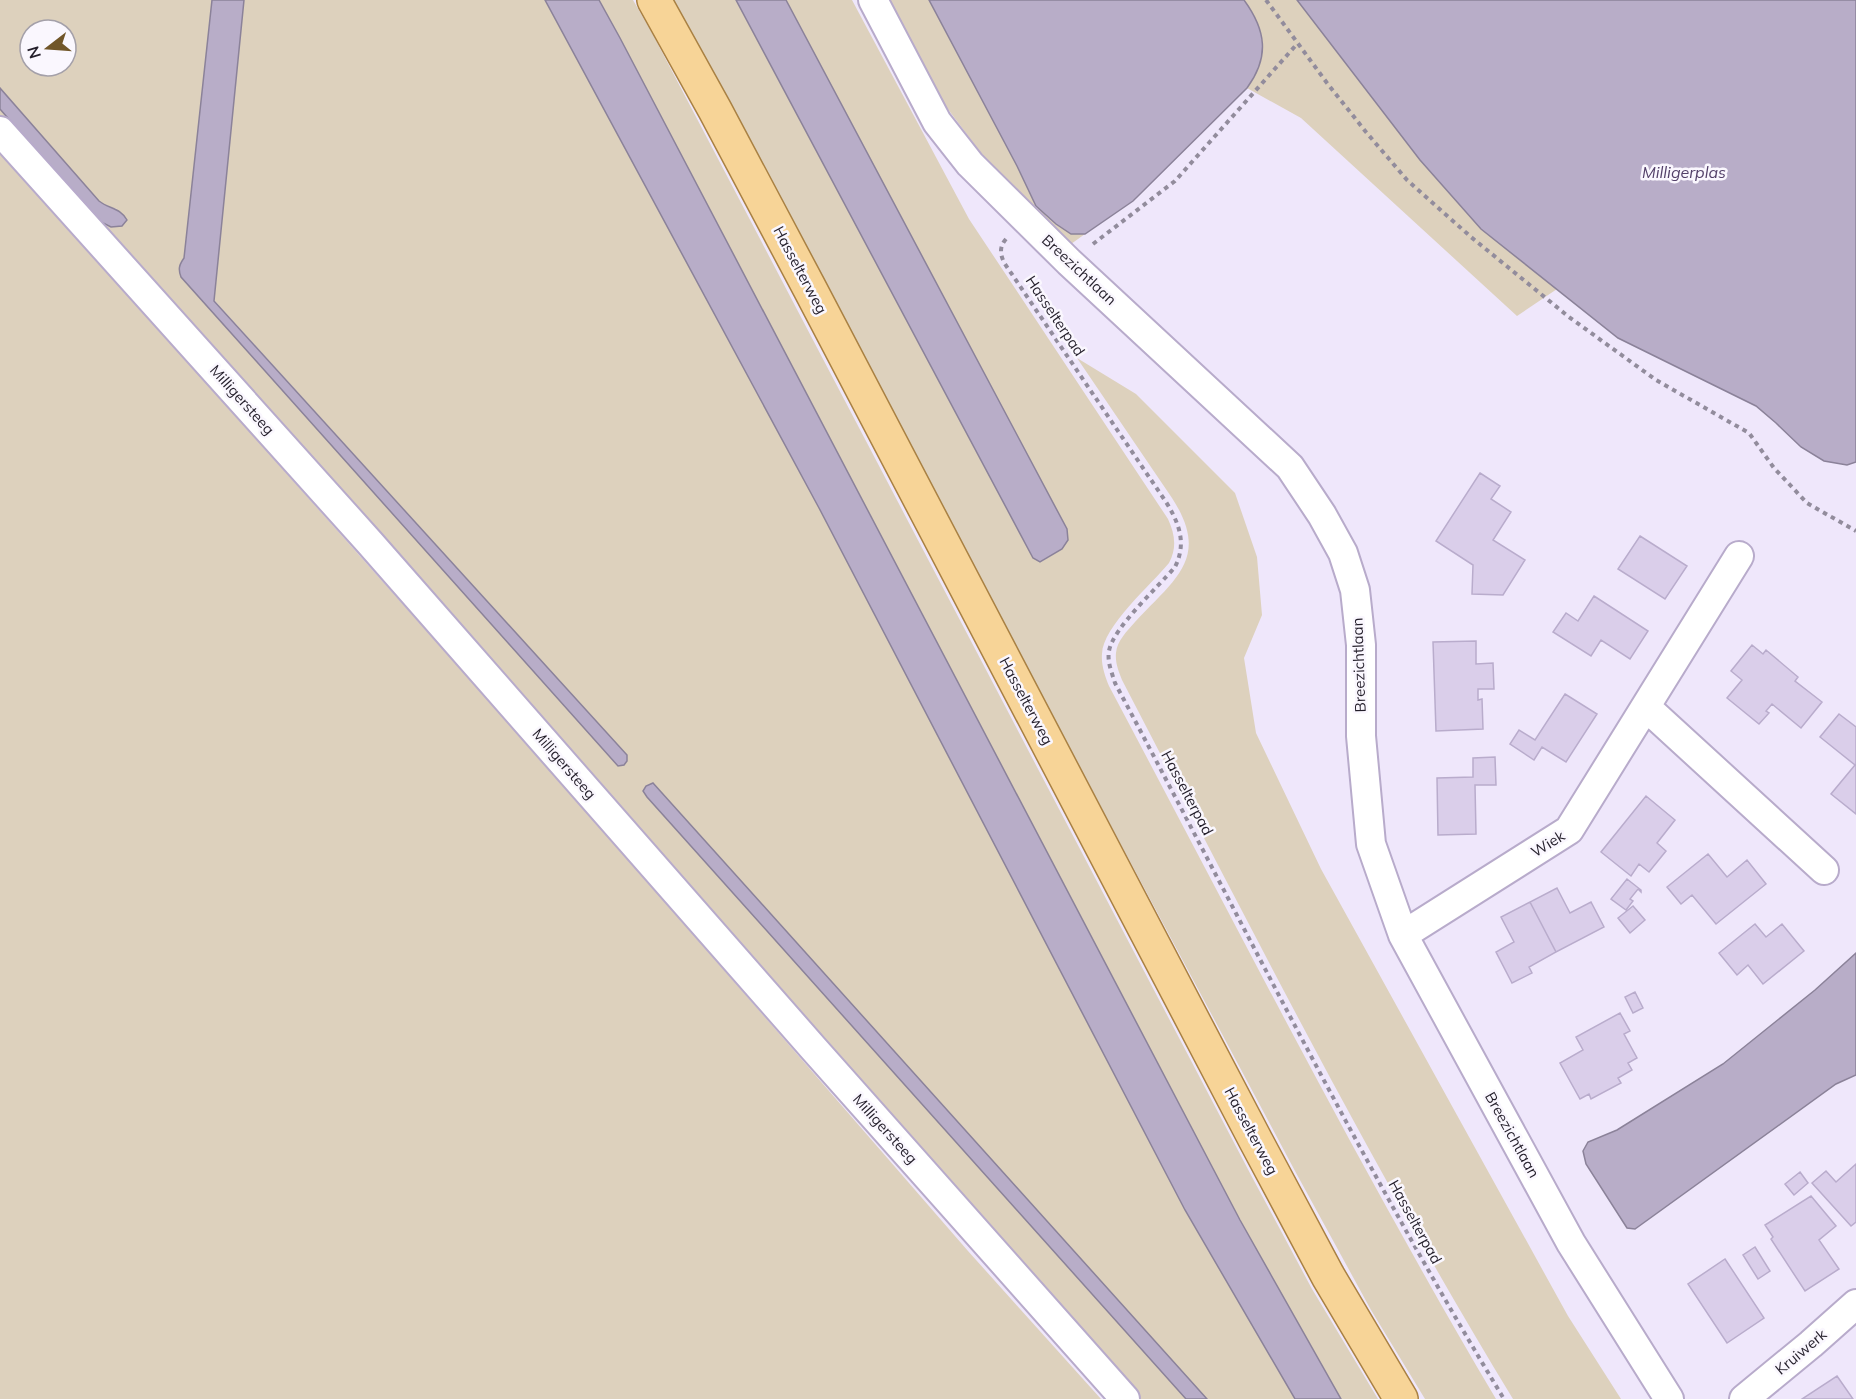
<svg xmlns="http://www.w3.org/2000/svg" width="1856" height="1399" viewBox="0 0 1856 1399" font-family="Mulish,sans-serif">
<rect width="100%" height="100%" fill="#efe7fb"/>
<path fill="#ddd1bd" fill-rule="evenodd" d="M0,0H212L184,258L180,263L181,277L618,766L627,755L214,300L244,0H545L819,508L1185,1210L1295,1399H1207L653,783L646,786L643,791L647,797L1186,1399H1138L0,117V109L97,220L117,209L104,206L99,201L0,88ZM30,30H66V66H30Z
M599,0H633L652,33L1252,1177L1312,1289L1378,1399H1341L1240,1220L620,38Z
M671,0H736L1033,558L1041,562L1062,549L1067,529L786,0H852L969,219L1168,519C1175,534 1177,548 1169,563C1151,585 1103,626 1102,654C1101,665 1105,676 1109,686C1236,925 1358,1166 1496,1399H1425L1371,1310L1295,1171Z
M888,0H929L1017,166L1036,206L1071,234H1085L1071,244L1014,190L990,165L938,96Z
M1244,0H1297L1420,160L1481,229L1557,289L1517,316L1301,118L1247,88C1270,57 1266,30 1244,0Z
M0,151L559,780L968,1251L1101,1399H0Z
M1077,358L1136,394L1235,493L1257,557L1262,615L1244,658L1256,733L1321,869L1568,1316L1621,1399H1513C1371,1166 1248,922 1122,680C1119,672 1115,663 1116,653C1117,641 1127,631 1135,622C1175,579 1211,558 1172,498Z"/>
<path fill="#b8adc8" stroke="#8b8299" stroke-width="1.5" d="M212,0H244L214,301L627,755V761L624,765L618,766L181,277C178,269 179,265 184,258Z
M545,0H599L620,38L1240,1220L1341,1399H1295L1185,1210L819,508Z
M736,0H786L1067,529L1068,540L1062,549L1040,562L1033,558Z
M929,0H1244C1266,30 1270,57 1247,88L1133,201L1085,234H1071L1056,224L1036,206L1017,166Z
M1297,0H1856V462L1847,465L1824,461L1801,447L1776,423L1756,406L1618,338L1481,229L1420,160Z
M0,88L99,201C109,209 121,208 127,220L122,226L111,227L97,220L0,109Z
M653,783L1207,1399H1186L647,797L643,791L646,786Z
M1856,953V1075L1836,1084L1635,1229L1627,1228L1586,1164L1583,1151L1588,1142L1617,1130L1723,1064L1815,990Z"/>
<path fill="#daceea" stroke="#b9accc" stroke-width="1.5" d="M1480,473L1500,486L1491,499L1511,512L1493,540L1525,560L1503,595L1472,594L1473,565L1436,541Z
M1640,536L1687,566L1665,599L1618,569Z
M1594,596L1648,631L1630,659L1601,640L1591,656L1553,632L1566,613L1578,621Z
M1476,641V664L1493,663L1494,689H1478V700L1482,699L1483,729L1436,731L1433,642Z
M1752,645L1763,654L1766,650L1798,677L1795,681L1822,702L1801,728L1772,704L1766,711L1769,713L1759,724L1727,698L1742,680L1731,671Z
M1565,694L1597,714L1566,762L1542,747L1534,760L1510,744L1519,730L1535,740Z
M1839,714L1856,727V814L1831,794L1855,765L1820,737Z
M1495,757L1496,785H1475L1476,834L1438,835L1437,778L1473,777V758Z
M1646,796L1675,820L1657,843L1666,851L1649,872L1639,864L1631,876L1601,852Z
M1708,854L1727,877L1747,860L1766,884L1716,924L1692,895L1681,904L1667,887Z
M1627,879L1641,890V892L1638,889L1630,899L1633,901L1626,910L1611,899Z
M1557,888L1570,913L1591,902L1604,927L1556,952L1530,902Z
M1530,902L1556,952L1529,967L1532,973L1512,983L1496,952L1514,942L1501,917Z
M1633,906L1645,920L1630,933L1618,918Z
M1755,924L1766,937L1782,924L1804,951L1763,984L1748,965L1737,975L1719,953Z
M1635,992L1643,1008L1633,1013L1625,997Z
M1620,1013L1630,1031L1624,1034L1637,1058L1628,1063L1632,1070L1618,1078L1621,1083L1591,1099L1589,1094L1580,1099L1560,1063L1583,1050L1576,1037Z
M1856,1164V1222L1851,1226L1812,1183L1826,1171L1836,1182Z
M1800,1172L1808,1183L1794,1195L1785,1184Z
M1811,1196L1836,1226L1819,1240L1839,1269L1805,1291L1771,1239L1773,1237L1765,1225Z
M1755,1247L1770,1271L1758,1279L1743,1255Z
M1725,1259L1764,1318L1727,1343L1688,1284Z
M1837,1376L1853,1399H1802Z"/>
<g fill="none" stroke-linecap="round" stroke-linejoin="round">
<g stroke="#b8abcb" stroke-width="32">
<path id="minor" d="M873,0L937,122L970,164L1069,262L1290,467L1322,515L1343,553L1355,590L1361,645V736L1371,844L1403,935L1571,1243L1669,1399
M0,131L370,543L814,1049L1125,1399
M1646,707L1824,870
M1403,935L1569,830L1739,556
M1744,1399L1811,1344L1856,1304"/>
</g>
<g stroke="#a98143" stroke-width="36">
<path id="primary" d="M654,0L715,110L810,289L1256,1141L1328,1276L1401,1399"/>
</g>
<path stroke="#928c9c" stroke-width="4" stroke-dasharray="4.5 4.5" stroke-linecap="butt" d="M1266,0L1327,83L1366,132L1407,180L1471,237L1569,317L1656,380L1749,433L1774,468L1807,503L1856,531
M1006,239C999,247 1000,255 1005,264L1166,502C1179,523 1187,543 1175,567C1158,587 1113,628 1109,651C1107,662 1112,673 1115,683C1243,923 1363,1167 1504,1399
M1093,244L1175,181L1297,44"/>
<use href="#minor" stroke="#fff" stroke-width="28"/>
<use href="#primary" stroke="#f7d497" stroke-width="33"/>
</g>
<g text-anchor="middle" stroke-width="5" stroke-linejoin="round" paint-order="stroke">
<g font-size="15" fill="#231e2a" stroke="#faf7fe">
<text transform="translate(800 270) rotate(62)" y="5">Hasselterweg</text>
<text transform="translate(1079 270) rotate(43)" y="5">Breezichtlaan</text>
<text transform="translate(1055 316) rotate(56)" y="5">Hasselterpad</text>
<text transform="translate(242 400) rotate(48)" y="5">Milligersteeg</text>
<text transform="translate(1359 665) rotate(-92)" y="5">Breezichtlaan</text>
<text transform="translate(1026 701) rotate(62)" y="5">Hasselterweg</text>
<text transform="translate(564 764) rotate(49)" y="5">Milligersteeg</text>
<text transform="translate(1187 793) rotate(62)" y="5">Hasselterpad</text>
<text transform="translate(1548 844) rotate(-32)" y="5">Wiek</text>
<text transform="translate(885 1129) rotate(48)" y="5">Milligersteeg</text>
<text transform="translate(1251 1131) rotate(62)" y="5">Hasselterweg</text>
<text transform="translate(1512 1135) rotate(61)" y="5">Breezichtlaan</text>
<text transform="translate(1415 1222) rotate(61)" y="5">Hasselterpad</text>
<text transform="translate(1801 1352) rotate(-40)" y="5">Kruiwerk</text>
</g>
<g font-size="16" font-style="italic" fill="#534069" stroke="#faf7fe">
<text x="1684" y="178">Milligerplas</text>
</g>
</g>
<g transform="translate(48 48) rotate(253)"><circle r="28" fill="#faf7fe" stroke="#a4a0a9" stroke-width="1.5"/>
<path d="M0-4.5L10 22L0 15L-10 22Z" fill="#715629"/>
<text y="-9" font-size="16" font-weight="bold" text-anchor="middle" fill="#231e2a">N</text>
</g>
</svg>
